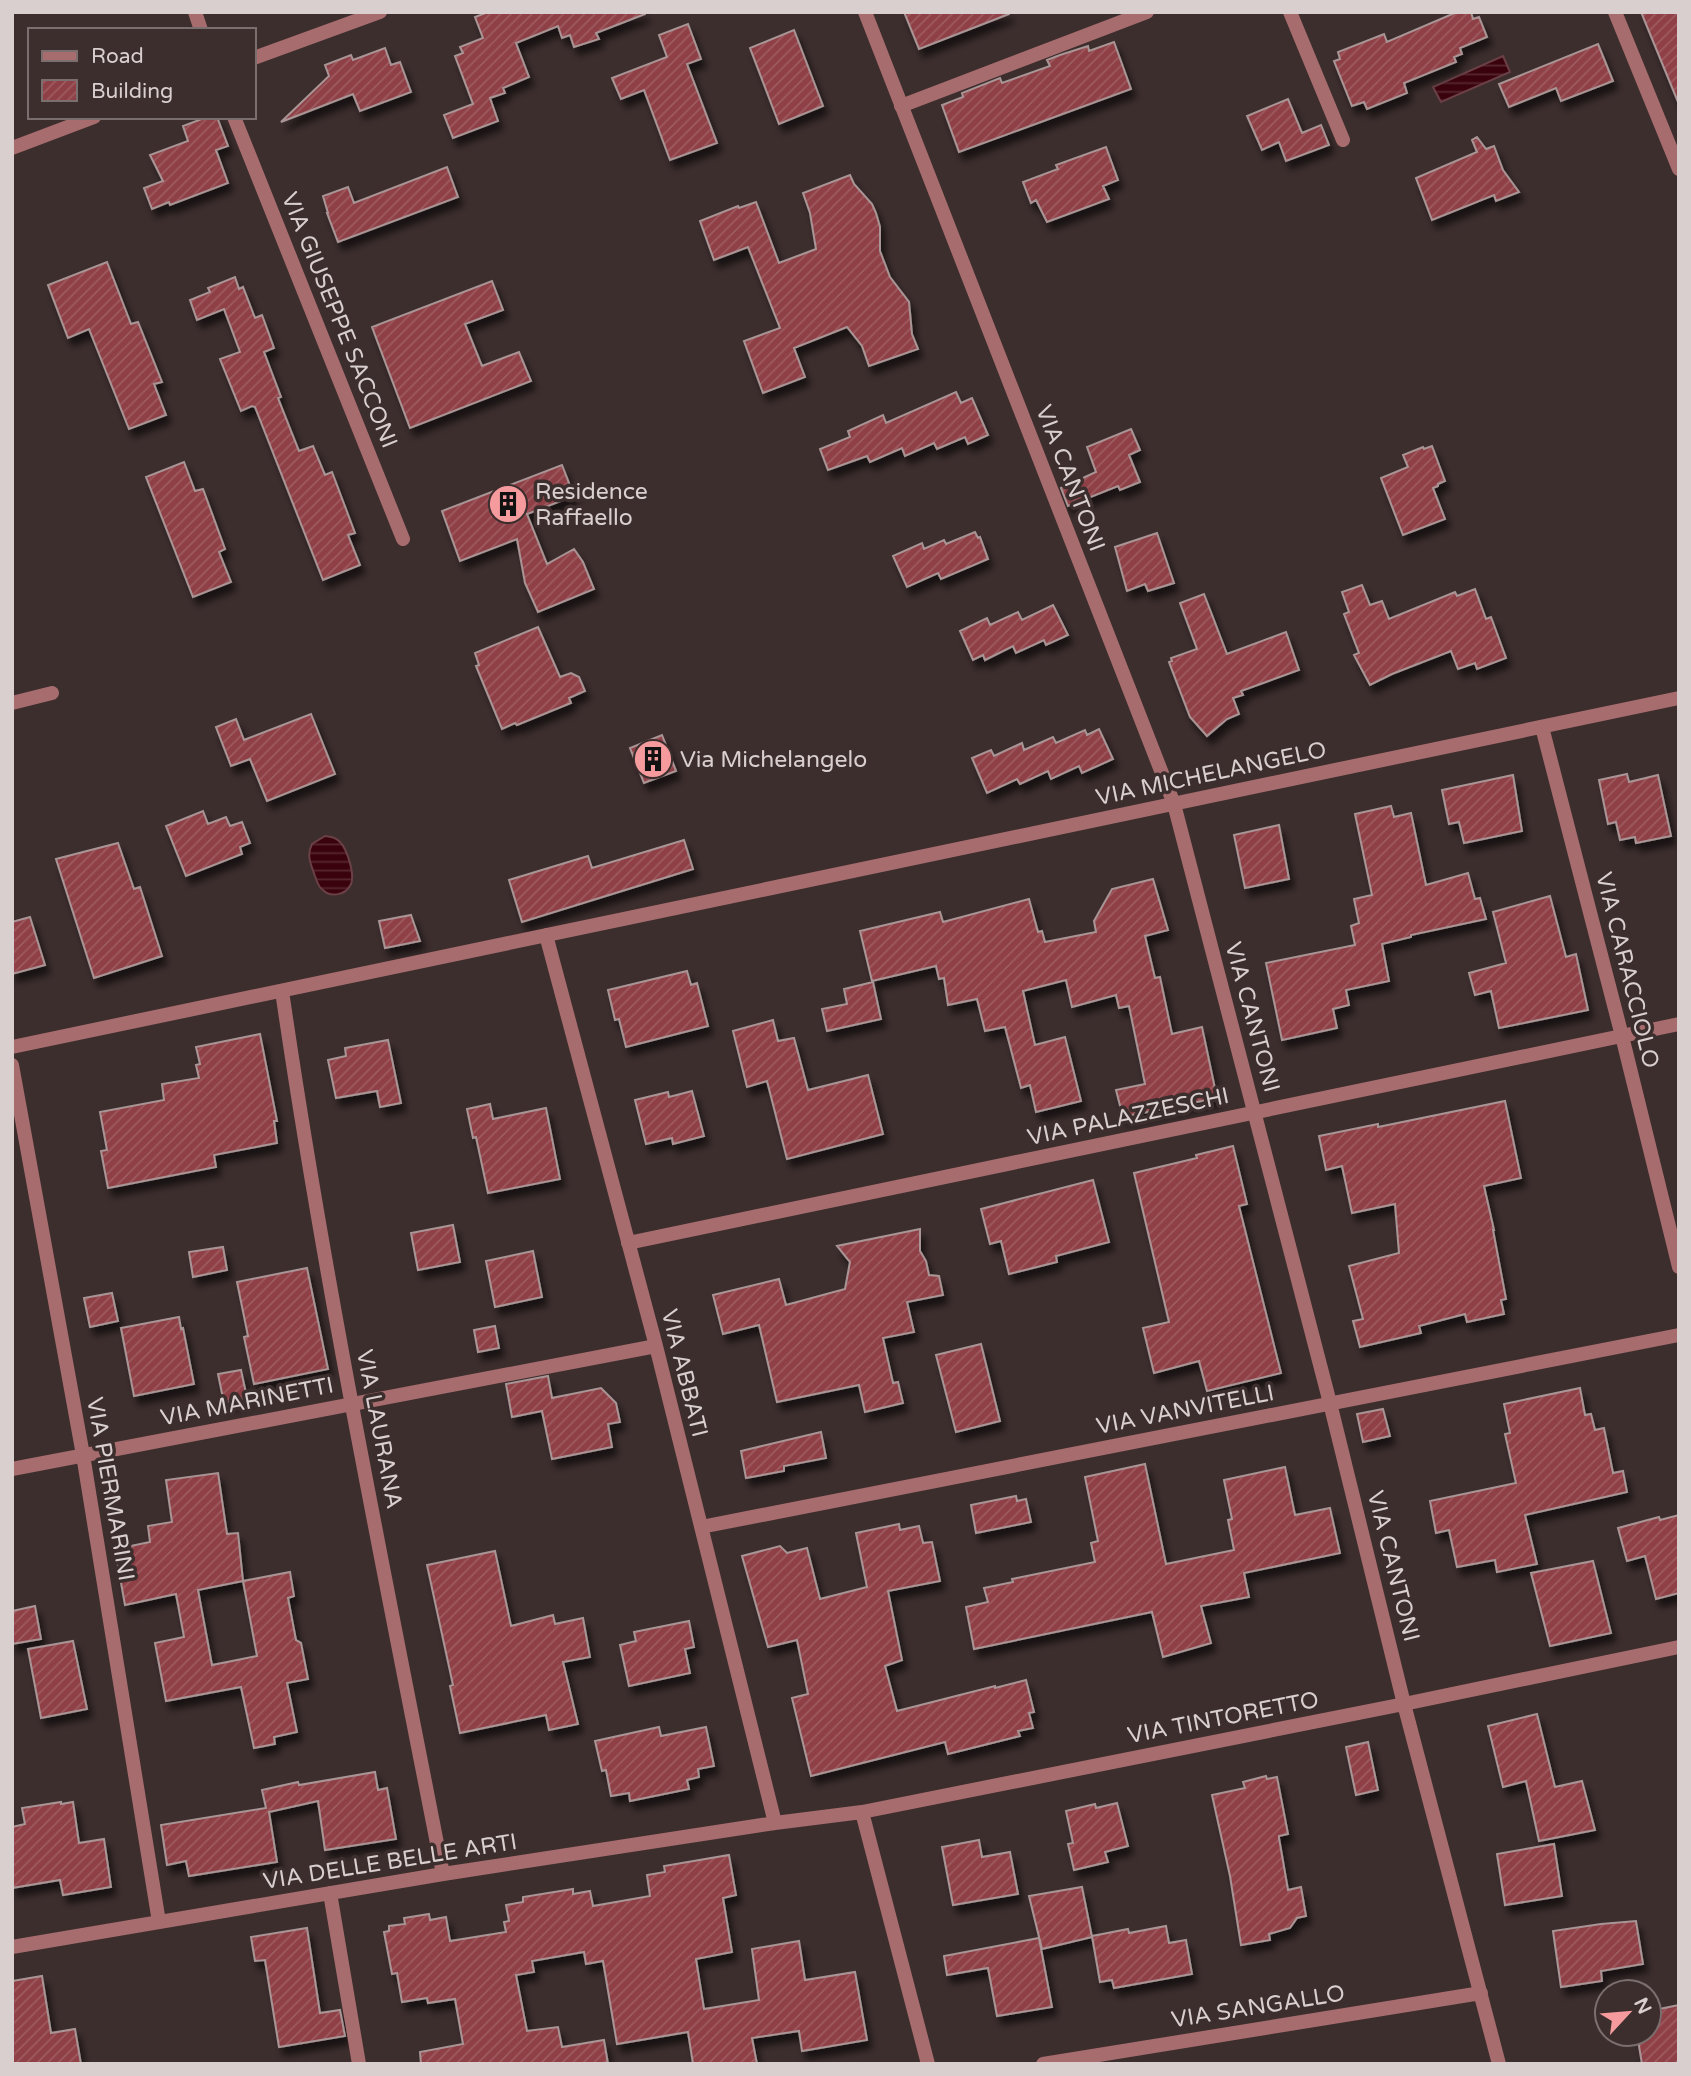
<svg xmlns="http://www.w3.org/2000/svg" width="1691" height="2076" viewBox="0 0 1691 2076" font-family="'Varela Round',sans-serif">
<defs>
<pattern id="water-rules" width="6" height="5" patternUnits="userSpaceOnUse" patternTransform="scale(1.75)"><rect width="6" height="5" fill="#3a020c"/><path d="M0 2.5h6" fill="none" stroke="#56262e"/></pattern>
<pattern id="building-hatch" width="6" height="6" patternUnits="userSpaceOnUse" patternTransform="scale(1.75)"><rect width="6" height="6" fill="#8f4046"/><path d="M-1 1l2-2M0 6l6-6M5 7l2-2" fill="none" stroke="#9e5b60"/></pattern>
<filter id="shadow"><feDropShadow dx="4.5" dy="8" stdDeviation="3.5" flood-color="#0009"/></filter>
</defs>
<rect width="100%" height="100%" fill="#3d2e2e"/>
<path fill="url(#water-rules)" stroke="#6a4046" stroke-width="2" d="M1503,56L1510,72L1441,102L1433,87Z
M325,836C331,837 335,837 340,842C347,849 355,874 351,884C346,895 331,898 323,890C318,887 317,881 315,876C311,864 306,856 312,844Z"/>
<path fill="url(#building-hatch)" stroke="#a99595" stroke-width="2" fill-rule="evenodd" filter="url(#shadow)" d="M488,12H645V14L596,33L599,39L574,47L570,35L562,38L558,26L516,43L529,77L503,88L505,93L490,98L498,121L453,138L444,115L473,104L455,56L463,53L460,47L483,38L475,17Z
M904,12H1009V14L919,49Z
M1457,12H1471L1473,19L1479,17L1487,37L1460,48L1462,54L1454,57L1456,62L1404,83L1407,93L1367,109L1364,102L1352,106L1334,61L1340,59L1338,52L1384,34L1387,42Z
M1641,12H1679V102H1678Z
M688,24L701,59L687,64L717,143L670,160L644,90L621,99L612,78L667,57L659,35Z
M794,30L823,106L779,124L750,48Z
M1114,42L1131,89L959,152L942,105L963,97L962,93L1000,78L1002,83L1050,66L1047,60L1060,55L1088,46L1089,51Z
M1598,44L1613,81L1561,101L1556,88L1509,107L1499,84Z
M385,48L391,65L400,62L411,92L360,111L353,94L281,122L329,76L325,65L351,55L353,60Z
M1288,99L1302,133L1321,125L1329,145L1286,161L1279,142L1262,150L1247,116Z
M207,117H217L228,146L216,150L228,183L170,205L169,202L152,209L144,188L163,181L150,155L188,141L183,126Z
M1477,137L1486,149L1494,146L1503,170L1519,192L1496,201L1494,195L1432,220L1416,178L1477,152L1472,140Z
M1106,147L1118,180L1103,186L1109,199L1047,222L1036,200L1031,203L1023,182L1058,169L1056,165Z
M447,167L458,197L338,242L327,213H328L323,196L348,187L354,203Z
M850,175L854,184L872,204L876,213L880,227V251L890,277L909,302L912,334L918,349L869,366L862,346L847,327L794,348L805,377L763,393L744,341L780,328L748,247L714,260L700,221L738,206L739,208L756,202L779,263L816,249L810,213L803,193Z
M107,262L131,324L138,322L162,382L154,384L166,415L129,429L89,329L68,338L48,285Z
M235,277L239,289L243,287L255,318L262,315L274,348L264,352L281,397L278,398L299,451L313,446L325,475L332,472L355,533L348,535L360,565L323,580L255,407L252,406L241,411L220,359L240,352L224,309L197,320L190,300L210,292L208,288Z
M492,281L503,310L465,324L482,366L519,352L531,381L410,428L372,327Z
M956,392L961,403L972,398L988,435L968,444L965,437L937,449L934,443L905,456L902,448L870,462L867,456L828,470L820,449L850,437L848,431L883,415L886,423Z
M1131,429L1140,450L1129,455L1140,482L1120,490L1118,486L1068,506L1061,488L1096,472L1087,447Z
M1432,446L1445,481L1438,484V486L1433,488L1445,519L1403,535L1381,478L1408,467L1403,455L1423,447L1424,449Z
M184,462L195,491L203,489L225,549L219,552L231,582L193,597L146,477Z
M562,465L574,496L527,514L547,564L574,549L583,562L594,589L538,612L525,583L517,539L460,561L442,511Z
M975,532L978,538L980,537L988,559L941,579L938,573L907,587L893,556L922,543L924,549L944,540L946,544Z
M1157,533L1174,583L1148,591L1145,584L1127,591L1115,547Z
M1362,585L1370,605L1382,601L1389,619L1455,592L1457,596L1475,589L1486,619L1491,617L1506,658L1477,669L1475,663L1458,669L1451,651L1392,674L1370,685L1354,655L1359,653L1344,614L1349,612L1342,592Z
M1204,594L1227,654L1286,632L1299,670L1241,691L1243,695L1233,698L1239,714L1227,719L1207,736L1190,717L1169,662L1172,661L1171,658L1197,649L1180,603Z
M1053,605L1068,635L1046,645L1044,640L1016,653L1013,646L985,660L983,655L973,660L960,631L987,618L990,625L1018,612L1022,620Z
M538,627L560,677L571,673L579,677L585,691L569,698L571,703L517,725L515,723L502,729L476,666L479,665L475,653Z
M311,714L335,774L267,801L250,759L231,766L216,727L236,719L244,740Z
M1099,729L1113,759L1082,773L1079,766L1051,779L1048,771L1020,784L1017,779L987,793L972,758L991,750L994,756L1022,743L1024,750L1053,737L1056,743L1085,730L1087,735Z
M662,735L676,771L644,783L630,748Z
M1627,774L1629,782L1658,775L1671,836L1636,843L1635,837L1620,840L1616,822L1608,824L1599,780Z
M1513,775L1522,831L1464,843L1459,822L1449,824L1442,790Z
M1391,806L1394,817L1411,813L1426,885L1468,873L1475,899L1480,898L1486,919L1411,935V937L1382,944L1389,981L1346,990L1349,1005L1333,1009L1337,1028L1282,1040L1266,963L1355,945L1351,926L1359,923L1354,899L1372,895L1355,814Z
M203,811L208,824L226,817L230,826L242,822L250,843L240,847L242,854L186,876L166,826Z
M1279,825L1289,879L1245,888L1234,835Z
M684,840L693,869L522,922L509,880L588,856L592,868Z
M118,843L134,889L140,887L162,956L94,978L56,859Z
M1153,879L1168,930L1145,936L1155,978L1160,977L1172,1034L1202,1027L1217,1098L1123,1117L1116,1090L1145,1084L1129,1006L1119,1008L1116,995L1072,1007L1066,980L1023,991L1035,1045L1065,1037L1081,1101L1036,1112L1030,1085L1021,1088L1005,1027L985,1031L977,999L948,1005L944,978L939,979L936,966L872,981L860,931L940,912L943,922L1029,899L1038,932L1042,931L1045,942L1096,932L1094,921L1112,889Z
M1550,896L1566,957L1576,954L1588,1010L1499,1028L1491,991L1475,995L1469,973L1506,963L1493,912Z
M411,915L420,941L385,948L379,921Z
M30,917L45,965L12,974V922Z
M687,971L691,985L697,983L708,1026L626,1047L619,1019L615,1020L608,990Z
M873,982L881,1019L827,1031L822,1009L847,1004L844,989Z
M773,1020L778,1041L794,1038L808,1090L868,1075L883,1134L787,1159L767,1081L747,1087L733,1031Z
M260,1034L277,1121H274L277,1143L214,1155L216,1167L108,1188L101,1151L107,1150L100,1112L164,1100L162,1084L199,1078L196,1065L200,1064L196,1047Z
M388,1040L401,1103L380,1107L377,1091L336,1098L328,1060L346,1056L345,1048Z
M692,1091L704,1136L673,1144L672,1138L646,1144L635,1100L668,1092L669,1097Z
M1505,1101L1521,1178L1484,1186L1494,1230H1493L1506,1299L1501,1300L1504,1314L1467,1322L1465,1314L1419,1326L1421,1333L1360,1347L1353,1321L1363,1319L1349,1266L1399,1253L1395,1204L1352,1213L1342,1166L1326,1170L1319,1136L1378,1124V1127Z
M490,1104L493,1119L546,1108L560,1179L488,1193L476,1137L473,1138L467,1109Z
M1233,1146L1247,1204L1239,1206L1281,1373L1207,1391L1199,1361L1154,1373L1143,1328L1169,1322L1134,1173L1197,1158L1196,1155Z
M1093,1180L1109,1242L1056,1256L1057,1262L1009,1274L1001,1241L990,1244L981,1209Z
M453,1225L460,1262L418,1270L411,1233Z
M920,1229V1251L926,1261L929,1275L939,1276L943,1295L907,1302L914,1332L883,1338L893,1383L898,1382L903,1403L865,1412L859,1385L777,1402L759,1325L723,1334L713,1295L779,1279L786,1305L845,1289L850,1262L837,1246Z
M223,1247L227,1270L193,1277L189,1252Z
M533,1251L542,1297L495,1307L486,1261Z
M307,1268L328,1369L254,1384L244,1337L248,1336L237,1282Z
M112,1293L118,1321L90,1327L84,1298Z
M179,1317L181,1329L183,1328L194,1384L134,1396L121,1328Z
M495,1326L499,1348L478,1352L474,1330Z
M981,1344L1000,1421L956,1432L936,1355Z
M241,1370L247,1398L224,1403L218,1374Z
M548,1376L552,1398L601,1388L616,1403L620,1422L608,1424L612,1447L552,1459L542,1411L512,1417L506,1384Z
M1580,1388L1585,1415L1591,1414L1595,1430L1604,1428L1613,1473L1623,1471L1627,1492L1525,1515L1537,1564L1497,1572L1495,1560L1457,1567L1449,1530L1436,1533L1430,1501L1516,1483L1505,1434L1510,1433L1504,1404Z
M1383,1409L1390,1436L1363,1442L1357,1414Z
M821,1432L826,1458L784,1466V1471L746,1478L741,1451Z
M1145,1464L1166,1564L1234,1550L1228,1520L1232,1519L1224,1480L1285,1467L1295,1515L1330,1508L1340,1553L1244,1573L1249,1597L1201,1606L1211,1643L1163,1657L1152,1612L974,1649L966,1607L988,1602L984,1588L1013,1582L1012,1579L1095,1562L1091,1543L1098,1541L1085,1477Z
M218,1473L227,1534L238,1533L243,1581L290,1572L294,1596L288,1598L296,1640L301,1643L308,1679L287,1683L297,1732L274,1737L275,1744L254,1748L241,1687L166,1701L155,1643L184,1637L176,1594L125,1605L118,1566L116,1549L150,1542L148,1526L172,1522L166,1480ZM243,1581L257,1656L212,1665L198,1590Z
M1016,1496L1017,1501L1026,1499L1031,1522L976,1533L971,1505Z
M1679,1515V1593L1656,1599L1645,1556L1627,1561L1618,1528L1659,1517L1660,1520Z
M899,1524L900,1530L919,1526L923,1543L932,1542L940,1581L888,1591L902,1660L885,1666L897,1711L995,1686V1688L1026,1680L1034,1712L1029,1713L1033,1728L1018,1731L1020,1736L948,1754L945,1742L811,1776L792,1698L808,1694L797,1640L768,1647L742,1556L780,1546L787,1553L807,1548L820,1599L867,1587L856,1533Z
M495,1551L511,1626L553,1615L555,1624L583,1618L590,1657L563,1662L578,1724L549,1730L546,1715L460,1733L450,1686L453,1685L427,1565Z
M1593,1561L1611,1633L1550,1646L1531,1573Z
M35,1606L41,1639L12,1644V1611Z
M689,1621L694,1647L685,1649L690,1673L629,1686L620,1645L636,1641L634,1632Z
M73,1641L87,1709L41,1718L28,1649Z
M1537,1714L1555,1787L1582,1781L1595,1830L1539,1841L1526,1781L1503,1787L1488,1726Z
M659,1727L661,1736L706,1727L714,1766L698,1769L699,1777L687,1780L689,1789L630,1801L629,1793L611,1796L606,1770L602,1771L595,1741Z
M1368,1742L1378,1790L1356,1795L1346,1747Z
M375,1772L378,1790L387,1788L396,1839L325,1850L318,1801L269,1812L277,1862L189,1876L186,1861L167,1865L161,1825L266,1808L262,1790L298,1782L299,1785Z
M1266,1776L1267,1779L1277,1777L1288,1834L1279,1836V1838L1288,1890L1301,1887L1306,1916L1297,1918L1290,1928L1269,1934L1270,1940L1241,1945L1230,1876L1212,1795L1245,1788L1243,1782Z
M61,1802V1804L73,1802L79,1843L104,1839L111,1887L63,1895L60,1880L12,1888V1827L25,1824L22,1808Z
M1117,1803L1128,1846L1105,1852L1108,1862L1074,1870L1068,1844L1073,1843L1066,1811L1095,1804L1096,1808Z
M979,1840L982,1857L1010,1852L1018,1894L953,1905L942,1847Z
M1554,1844L1562,1896L1505,1905L1497,1854Z
M729,1855L736,1895L723,1898L732,1952L696,1959L704,2009L759,2000L752,1949L799,1941L805,1980L855,1972L867,2040L802,2051L799,2031L752,2038L757,2064H693L688,2032L617,2044L603,1961L586,1964L584,1952L532,1961L534,1972L516,1975L527,2031L558,2027L562,2047L604,2040L608,2064H421L420,2052L463,2044L455,1999L428,2003L427,1998L402,2002L397,1973L392,1974L384,1932L389,1931V1926L405,1924L404,1918L429,1914L430,1920L446,1917L450,1941L506,1932L504,1922L509,1921L506,1905L523,1902V1897L573,1889V1894L590,1891L593,1906L650,1896L647,1875L665,1872L664,1866Z
M1082,1887L1092,1937L1042,1949L1029,1896Z
M1636,1921L1643,1964L1601,1971L1602,1981L1561,1987L1553,1931L1601,1924Z
M1166,1926L1169,1943L1186,1940L1192,1974L1114,1988L1112,1980L1100,1982L1092,1936L1128,1929L1129,1933Z
M307,1928L320,2013L340,2010L345,2036L279,2047L265,1960L255,1961L251,1937Z
M1039,1938L1052,2007L997,2016L988,1968L947,1975L944,1956Z
M42,1976L51,2033L75,2029L81,2064H12V1981Z
M1679,2005V2064H1642L1637,2034H1649V2011Z"/>
<g fill="none" stroke-linecap="round" stroke-linejoin="round">
<path stroke="#a76c6e" stroke-width="14" d="M195,12L201,30
M865,12L1174,804L1330,1403L1404,1704L1499,2064
M1290,12L1343,140
M1615,12L1679,169
M254,58L380,12
M901,106L1147,12
M234,117L403,539
M12,148L94,117
M12,703L52,693
M1542,727L1622,1036L1679,1267
M546,935L656,1346L775,1823
M282,991C325,1287 386,1581 443,1874
M12,1047L1679,698
M12,1065L83,1455L159,1922
M628,1243L1679,1024
M12,1469L656,1346
M701,1527L1679,1335
M862,1812L928,2064
M330,1893L359,2064
M12,1947L443,1874L775,1823L862,1812L1404,1704L1679,1647
M1043,2064L1481,1993"/>
</g>
<defs>
<g id="building-disc" transform="scale(2.0125)"><circle r="9.5" fill="#f59b9e" stroke="#3d2e2e"/><path d="M-4-6H4V6H1V3H-1V6H-4ZM-2.5-4.3h1.7v1.8h-1.7ZM.8-4.3h1.7v1.8H.8ZM-2.5-1h1.7V.8h-1.7ZM.8-1h1.7V.8H.8Z" fill="#111"/></g>
</defs>
<g fill-rule="evenodd">
<use href="#building-disc" x="508" y="504"/>
<use href="#building-disc" x="653" y="759"/>
</g>
<g text-anchor="middle" stroke-width="7" stroke-linejoin="round" paint-order="stroke">
<g font-size="23" fill="#d9cfcf" stroke="#3d2e2e">
<text transform="translate(340 320) rotate(68)" y="8">VIA GIUSEPPE SACCONI</text>
<text transform="translate(1071 478) rotate(69)" y="8">VIA CANTONI</text>
<text transform="translate(1211 773) rotate(-12)" y="8">VIA MICHELANGELO</text>
<text transform="translate(1628 970) rotate(76)" y="8">VIA CARACCIOLO</text>
<text transform="translate(1253 1017) rotate(75)" y="8">VIA CANTONI</text>
<text transform="translate(1128 1116) rotate(-12)" y="8">VIA PALAZZESCHI</text>
<text transform="translate(685 1373) rotate(76)" y="8">VIA ABBATI</text>
<text transform="translate(247 1401) rotate(-11)" y="8">VIA MARINETTI</text>
<text transform="translate(1185 1409) rotate(-11)" y="8">VIA VANVITELLI</text>
<text transform="translate(380 1429) rotate(79)" y="8">VIA LAURANA</text>
<text transform="translate(111 1489) rotate(80)" y="8">VIA PIERMARINI</text>
<text transform="translate(1394 1566) rotate(76)" y="8">VIA CANTONI</text>
<text transform="translate(1223 1717) rotate(-11)" y="8">VIA TINTORETTO</text>
<text transform="translate(390 1861) rotate(-9)" y="8">VIA DELLE BELLE ARTI</text>
<text transform="translate(1258 2006) rotate(-9)" y="8">VIA SANGALLO</text>
</g>
<g font-size="23" fill="#d9cfcf" stroke="#3d2e2e" text-anchor="start">
<text x="535" y="499">Residence<tspan x="535" dy="26">Raffaello</tspan></text>
<text x="680" y="767">Via Michelangelo</text>
</g>
</g>
<rect width="1691" height="2076" fill="none" stroke="#d9cfcf" stroke-width="28"/>
<rect x="28" y="28" width="228" height="91" fill="#3d2e2e" stroke="#7b6e6e" stroke-width="2"/>
<rect x="42" y="51" width="35" height="10" fill="#a76c6e" stroke="#7b6e6e" stroke-width="2"/>
<text x="91" y="63" font-size="21" fill="#d9cfcf">Road</text>
<rect x="42" y="80" width="35" height="21" fill="url(#building-hatch)" stroke="#7b6e6e" stroke-width="2"/>
<text x="91" y="98" font-size="21" fill="#d9cfcf">Building</text>
<g transform="translate(1628 2013) rotate(64)"><circle r="33" fill="#3d2e2e" stroke="#7b6e6e" stroke-width="2"/>
<path d="M0-5L12 26L0 18L-12 26Z" fill="#f59b9e"/>
<text y="-10" font-size="19" font-weight="bold" text-anchor="middle" fill="#d9cfcf">N</text>
</g>
</svg>
